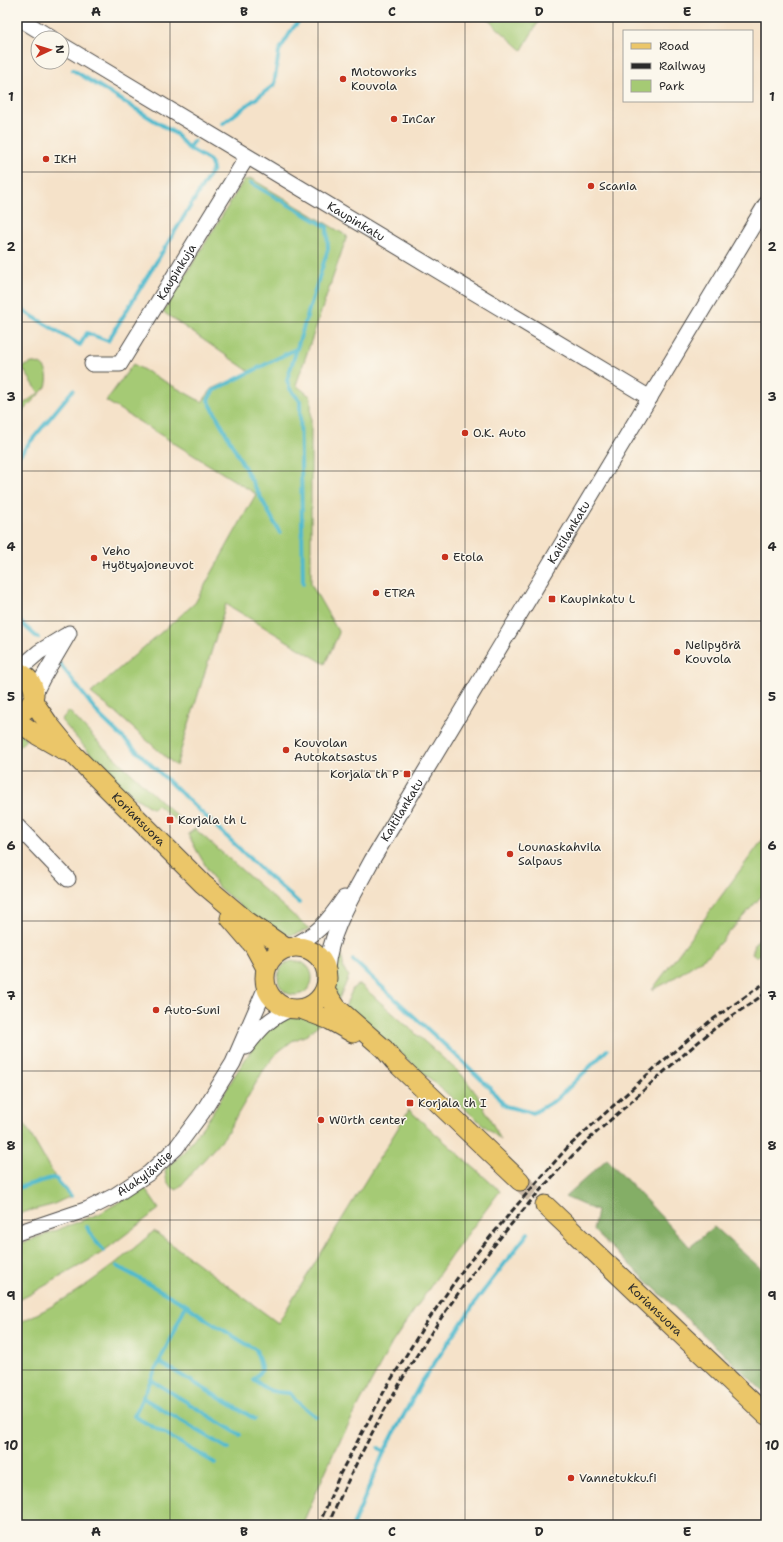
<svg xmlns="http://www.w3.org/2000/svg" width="783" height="1542" viewBox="0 0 783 1542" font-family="'Shantell Sans',sans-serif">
<rect width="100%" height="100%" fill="#fbf7ec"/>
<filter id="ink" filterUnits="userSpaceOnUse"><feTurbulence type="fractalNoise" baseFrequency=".025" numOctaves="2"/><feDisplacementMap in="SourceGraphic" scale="8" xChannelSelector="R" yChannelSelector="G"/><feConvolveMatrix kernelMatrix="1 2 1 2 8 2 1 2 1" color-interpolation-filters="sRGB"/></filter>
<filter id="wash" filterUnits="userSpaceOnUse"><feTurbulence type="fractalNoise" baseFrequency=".012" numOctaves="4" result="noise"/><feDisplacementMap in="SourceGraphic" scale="16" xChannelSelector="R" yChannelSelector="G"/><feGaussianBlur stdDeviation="0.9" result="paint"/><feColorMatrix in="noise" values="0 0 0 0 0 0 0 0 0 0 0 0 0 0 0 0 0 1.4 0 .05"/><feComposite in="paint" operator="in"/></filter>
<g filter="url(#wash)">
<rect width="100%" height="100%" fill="#f5e2c9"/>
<path fill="#a5ca74" stroke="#687a50" d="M485,17H541L522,50Z
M252,179L347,236L296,385L311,397V584L339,633L325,664L226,604L176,766L116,713L91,693L195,603L256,494L106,401L133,364L202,402L212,389L250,372L163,312L244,180Z
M32,363C46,362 50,375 46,387L17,417V408L39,393L22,367Z
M69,711L98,742L183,822L182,825L157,805L153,809L130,794L115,782L61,720Z
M17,731L25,737L26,740L17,749Z
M195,829L309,929L293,935H282L264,926L218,887L197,851L188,834Z
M766,835V891L710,954L668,982L652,990Z
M766,928V950L756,957L752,954L755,944Z
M336,949L341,951L344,970L349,976L338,1001L334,987Z
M278 978a17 17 0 1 1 34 0a17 17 0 1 1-34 0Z
M357,985H361L462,1075L478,1096L501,1140C449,1096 398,1050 345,1007L353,988Z
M295,1015L321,1022L307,1035L292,1041L277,1053L263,1071L225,1136L177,1190C167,1185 166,1181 165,1170L183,1153L212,1114L235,1075L256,1043L268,1028Z
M409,1110L500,1191L452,1255L392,1343L334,1452L302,1525H17V1323C68,1302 113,1267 154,1231L278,1323Z
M17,1111L56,1179L71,1196L52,1205L17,1214Z
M144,1187L159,1209L100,1254L29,1295L17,1301V1245L99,1214Z"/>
<path fill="#84ae66" stroke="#586c48" d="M607,1159L690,1247L714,1227L766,1273V1293L763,1297L766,1305V1394L593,1230L597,1211L565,1197Z"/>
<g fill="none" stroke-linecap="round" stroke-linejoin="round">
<path stroke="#50bacd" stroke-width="4" d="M222,124L274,85L279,51L293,28L303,17
M188,148L194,141
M251,183L327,227L328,249L287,380L290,389L300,401L303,584
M17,307L80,345L87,333L108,341L213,169L210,161L188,148L176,134L73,70
M17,458L73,390
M280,533L208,400L213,391L296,349
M17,619L38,638
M60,664L100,716L265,873L299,903
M353,960L461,1060L490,1088L505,1106L533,1113L556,1100L607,1050
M17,1188L52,1178L56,1179L71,1196
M87,1227L93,1238L104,1251
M117,1266L186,1305L207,1320L256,1350L262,1370L254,1379C267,1392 273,1392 290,1393L296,1401L316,1417
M186,1305L134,1416L215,1463
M159,1362L255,1419
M151,1380L240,1435
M143,1398L229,1449
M379,1448L384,1452L421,1383L479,1297L528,1233
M353,1525L384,1452"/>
</g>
</g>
<g filter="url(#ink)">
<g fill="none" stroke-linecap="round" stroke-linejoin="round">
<path stroke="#cdbda9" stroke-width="19" stroke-dasharray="19 10" stroke-linecap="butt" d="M520,1181L545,1205"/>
<g stroke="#494643" stroke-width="17">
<g id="minor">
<path d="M17,17L51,38"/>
<path id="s1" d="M62,45L650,398"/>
<path id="s2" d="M92,364H120L247,157"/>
<path d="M17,671L39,652L65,636"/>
<path d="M34,695L42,679L69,633"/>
<path d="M17,826L68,879"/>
<path d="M290,947C317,935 327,923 344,898"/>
<path id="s3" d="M327,969C330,930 354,894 372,860L766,204"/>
<path d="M246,1047C260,1029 270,1017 291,1009"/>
<path id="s4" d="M17,1233L88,1209L114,1196L149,1173L176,1148L202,1113L233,1063L266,987"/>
</g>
</g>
<g stroke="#494643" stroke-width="21">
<g id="major">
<path d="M17,671C34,679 41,697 25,710"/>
<path id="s5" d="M33,701L48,723L74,755L203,884L247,921L286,948"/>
<path d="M17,721L37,735L65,751"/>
<path d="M230,918L254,946L266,968"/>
<circle cx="296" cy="978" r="31"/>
<path d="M325,991L337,1008L384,1049L394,1061L520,1181"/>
<path d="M301,1009L330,1020L353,1033"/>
<path id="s6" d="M545,1205L766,1415"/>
</g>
</g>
<use href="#minor" stroke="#fff" stroke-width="15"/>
<use href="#major" stroke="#ebc669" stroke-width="19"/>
<path stroke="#2b2b2b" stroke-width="3" stroke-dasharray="6 3" stroke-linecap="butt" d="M319,1525L340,1474L386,1388L424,1326L465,1267L517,1205L567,1148L657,1066L709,1022L766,982
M328,1525C387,1388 469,1263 573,1155C591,1136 612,1119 632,1101C659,1076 686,1052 714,1029C731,1016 749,1005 766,993"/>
</g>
</g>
<path fill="none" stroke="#2b2b2b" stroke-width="1" stroke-opacity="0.55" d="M170,17V1525M318,17V1525M465,17V1525M613,17V1525M17,172H766M17,322H766M17,471H766M17,621H766M17,771H766M17,921H766M17,1071H766M17,1220H766M17,1370H766"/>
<g fill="#c8321e" stroke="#fbf7ec" stroke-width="1.5">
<circle cx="343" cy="79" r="4"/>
<circle cx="394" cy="119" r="4"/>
<circle cx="46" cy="159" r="4"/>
<circle cx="591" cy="186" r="4"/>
<circle cx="465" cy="433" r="4"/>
<circle cx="445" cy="557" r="4"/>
<circle cx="94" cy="558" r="4"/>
<circle cx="376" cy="593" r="4"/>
<rect x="548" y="595" width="8" height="8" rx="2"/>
<circle cx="677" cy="652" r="4"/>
<circle cx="286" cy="750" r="4"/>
<rect x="403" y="770" width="8" height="8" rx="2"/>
<rect x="166" y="816" width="8" height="8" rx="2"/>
<circle cx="510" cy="854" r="4"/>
<circle cx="156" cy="1010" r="4"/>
<rect x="406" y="1099" width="8" height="8" rx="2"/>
<circle cx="321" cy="1120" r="4"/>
<circle cx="571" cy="1478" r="4"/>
</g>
<g text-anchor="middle" stroke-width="3" stroke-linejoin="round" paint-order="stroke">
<g font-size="12" fill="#2b2b2b" stroke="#fbf7ec" text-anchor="start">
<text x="351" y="76">Motoworks<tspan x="351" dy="14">Kouvola</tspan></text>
<text x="402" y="123">InCar</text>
<text x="54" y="163">IKH</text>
<text x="599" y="190">Scania</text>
<text x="473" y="437">O.K. Auto</text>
<text x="102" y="555">Veho<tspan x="102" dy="14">Hyötyajoneuvot</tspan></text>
<text x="453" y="561">Etola</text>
<text x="384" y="597">ETRA</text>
<text x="560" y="603">Kaupinkatu L</text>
<text x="685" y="649">Nelipyörä<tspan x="685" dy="14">Kouvola</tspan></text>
<text x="294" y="747">Kouvolan<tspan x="294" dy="14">Autokatsastus</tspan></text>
<text x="399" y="778" text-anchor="end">Korjala th P</text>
<text x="178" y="824">Korjala th L</text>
<text x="518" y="851">Lounaskahvila<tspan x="518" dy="14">Salpaus</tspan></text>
<text x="164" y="1014">Auto-Suni</text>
<text x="418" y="1107">Korjala th I</text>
<text x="329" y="1124">Würth center</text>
<text x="579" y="1482">Vannetukku.fi</text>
</g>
<g font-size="12" fill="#2b2b2b" stroke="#fbf7ec">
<text dy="4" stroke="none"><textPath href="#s1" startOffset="343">Kaupinkatu</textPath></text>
<text dy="4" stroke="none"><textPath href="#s2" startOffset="136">Kaupinkuja</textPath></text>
<text dy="4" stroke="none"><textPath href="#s3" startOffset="501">Kaitilankatu</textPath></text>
<text dy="4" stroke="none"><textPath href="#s3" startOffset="177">Kaitilankatu</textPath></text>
<text dy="4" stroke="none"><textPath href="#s5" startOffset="159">Koriansuora</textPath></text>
<text dy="4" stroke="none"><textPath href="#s4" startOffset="142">Alakyläntie</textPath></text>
<text dy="4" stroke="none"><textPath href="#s6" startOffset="152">Koriansuora</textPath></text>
</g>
</g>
<rect width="783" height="1542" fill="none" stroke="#fbf7ec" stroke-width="44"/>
<rect x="623" y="30" width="130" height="72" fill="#fbf7ec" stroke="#a8a59f"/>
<rect x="631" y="43" width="20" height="6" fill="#ebc669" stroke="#a8a59f"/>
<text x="659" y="50" font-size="12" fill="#2b2b2b">Road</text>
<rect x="631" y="63" width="20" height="6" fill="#2b2b2b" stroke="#a8a59f"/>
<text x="659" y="70" font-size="12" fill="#2b2b2b">Railway</text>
<rect x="631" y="80" width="20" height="12" fill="#a5ca74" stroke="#a8a59f"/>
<text x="659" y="90" font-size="12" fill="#2b2b2b">Park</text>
<g transform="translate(50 50) rotate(86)"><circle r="19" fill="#fbf7ec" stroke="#a8a59f"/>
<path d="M0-3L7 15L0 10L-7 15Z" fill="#c8321e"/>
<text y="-6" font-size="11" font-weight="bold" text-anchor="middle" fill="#2b2b2b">N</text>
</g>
<rect x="22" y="22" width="739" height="1498" fill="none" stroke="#2b2b2b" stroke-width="1.5"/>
<g font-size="13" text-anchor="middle" font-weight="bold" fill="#2b2b2b">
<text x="96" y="16">A</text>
<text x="244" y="16">B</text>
<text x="392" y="16">C</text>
<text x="539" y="16">D</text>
<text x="687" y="16">E</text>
<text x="11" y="101">1</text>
<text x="772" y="101">1</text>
<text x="11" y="251">2</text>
<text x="772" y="251">2</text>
<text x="11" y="401">3</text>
<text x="772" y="401">3</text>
<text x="11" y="551">4</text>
<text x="772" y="551">4</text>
<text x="11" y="701">5</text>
<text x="772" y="701">5</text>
<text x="11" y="850">6</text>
<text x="772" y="850">6</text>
<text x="11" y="1000">7</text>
<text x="772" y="1000">7</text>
<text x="11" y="1150">8</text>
<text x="772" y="1150">8</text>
<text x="11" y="1300">9</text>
<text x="772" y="1300">9</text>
<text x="11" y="1450">10</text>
<text x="772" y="1450">10</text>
<text x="96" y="1536">A</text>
<text x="244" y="1536">B</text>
<text x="392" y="1536">C</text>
<text x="539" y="1536">D</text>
<text x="687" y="1536">E</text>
</g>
</svg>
